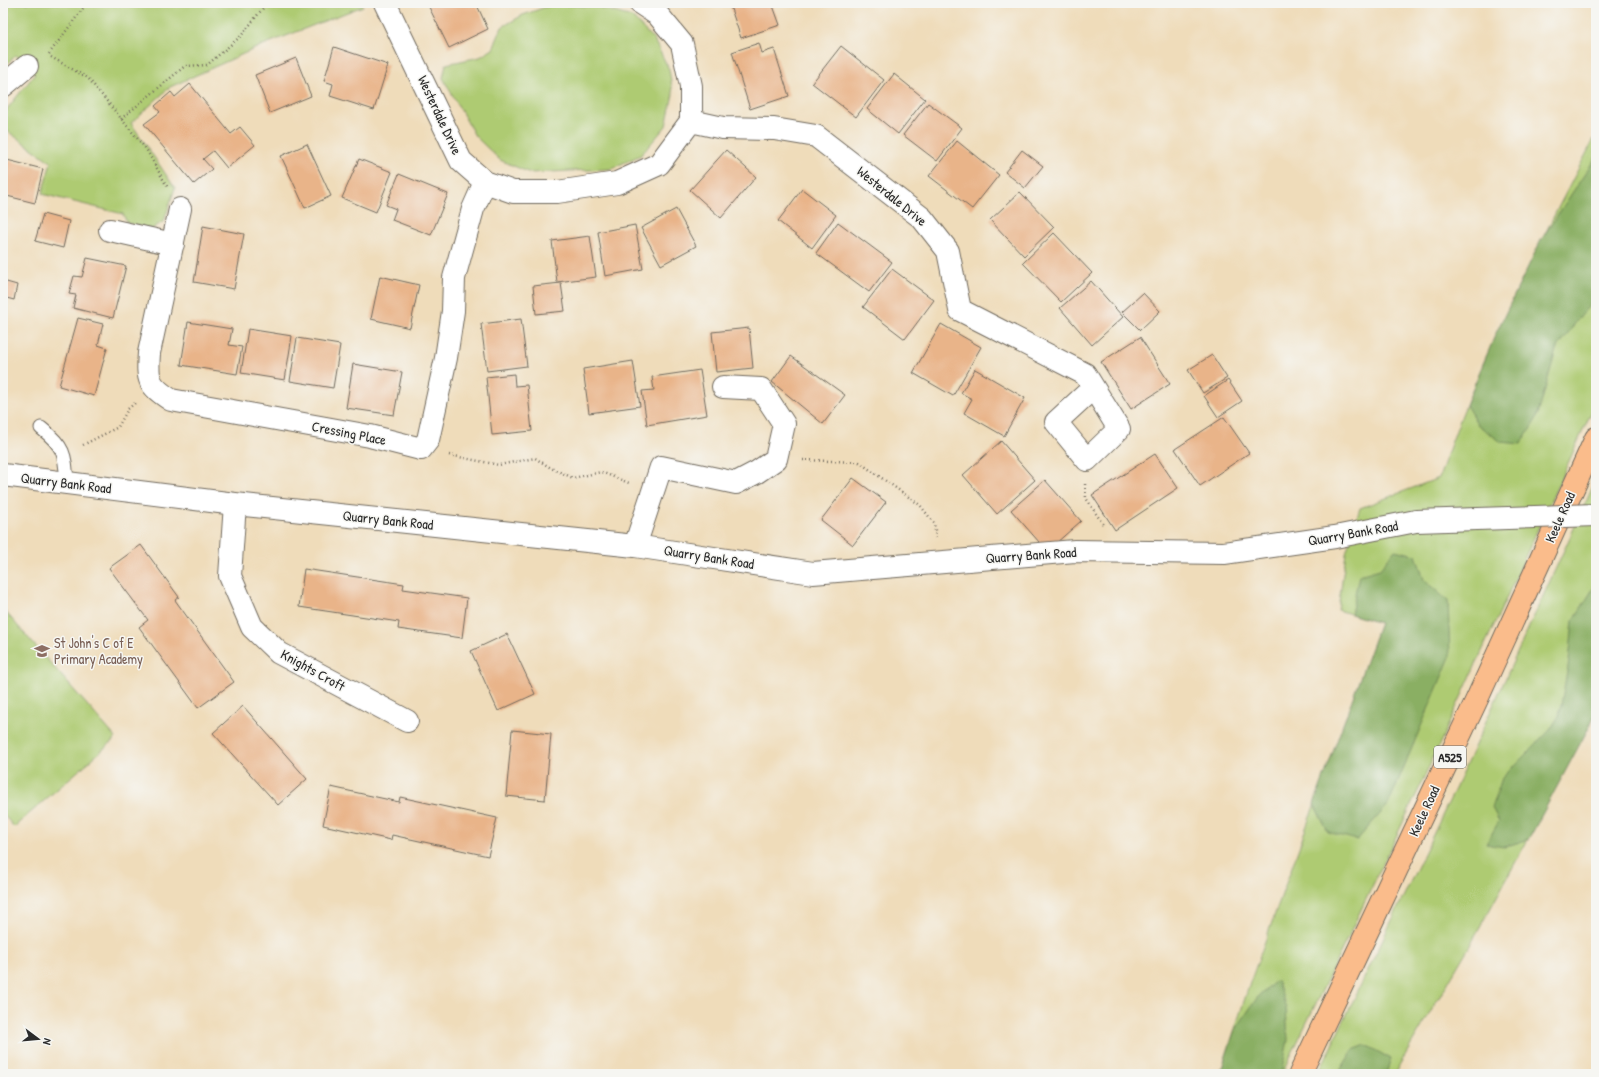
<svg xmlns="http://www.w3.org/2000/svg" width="1599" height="1077" viewBox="0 0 1599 1077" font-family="'Patrick Hand',sans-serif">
<rect width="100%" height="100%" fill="#f6f6f2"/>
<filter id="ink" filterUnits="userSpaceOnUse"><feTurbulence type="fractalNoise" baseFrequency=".025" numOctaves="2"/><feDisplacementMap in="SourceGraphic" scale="8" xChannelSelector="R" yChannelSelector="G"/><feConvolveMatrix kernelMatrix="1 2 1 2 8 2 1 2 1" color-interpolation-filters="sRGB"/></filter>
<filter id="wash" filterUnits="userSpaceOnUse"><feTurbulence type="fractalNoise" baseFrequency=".012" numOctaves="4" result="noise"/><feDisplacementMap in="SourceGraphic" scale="16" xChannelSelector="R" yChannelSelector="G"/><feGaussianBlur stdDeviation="0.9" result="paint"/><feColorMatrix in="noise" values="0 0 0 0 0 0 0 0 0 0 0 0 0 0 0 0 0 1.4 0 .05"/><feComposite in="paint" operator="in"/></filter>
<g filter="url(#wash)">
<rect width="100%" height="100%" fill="#efdcba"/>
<path fill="#aecb72" stroke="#6c7b4e" d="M3,3H362L363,6L263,45L170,87L131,123L175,188L164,221L152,229L127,223L123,214L42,194L51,162L3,128V114L35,74L16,55L3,68Z
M554,4L597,7L632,17L654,40L669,69L673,94L666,126L641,155L610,169L530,173L500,160L475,136L443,78L446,64L480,57L493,49L502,27L523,15Z
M1596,135V402L1419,789L1282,1074H1220L1250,983L1380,623L1338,610L1346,553L1360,508L1439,478C1479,358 1538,246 1596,135Z
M1596,480V714L1476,935L1394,1074H1318L1456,787Z
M3,609L116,738L14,827L3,814Z"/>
<path fill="#8aaf64" stroke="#5a6d48" d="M1596,157V298L1581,315L1556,350L1537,418L1521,444L1501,442L1478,425L1466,405L1496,333L1541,240Z
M1395,550L1416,555L1424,580L1448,601L1450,657L1388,805L1357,840L1328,832L1314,804L1380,623L1351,614L1359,575L1380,569Z
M1596,584V714L1529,839L1504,847L1486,844L1499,821L1492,808L1502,778L1550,730L1559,716L1569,661L1573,621Z
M1277,980L1286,1008L1288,1040L1281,1074H1220L1234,1032L1257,998Z
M1366,1045L1391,1059L1386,1074H1338L1353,1050Z"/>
<g id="blocks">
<path fill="#e9b489" d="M427,3H476L488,29L449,48Z
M729,3H772L780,25L741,38Z
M759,43L762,53L774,49L789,96L750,109L732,52Z
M841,46L884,80L856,117L812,83Z
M334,47L388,65L374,110L330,96L333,84L324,81Z
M296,58L311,96L270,113L255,75Z
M894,74L925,99L898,134L867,109Z
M190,84L231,134L240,127L255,145L227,168L213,151L203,159L212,169L194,184L144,124L160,112L155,106L171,92L175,97Z
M928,103L962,128L937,161L903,135Z
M957,141L999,175L972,209L929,176Z
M307,144L331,196L305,208L281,156Z
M726,150L756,177L721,218L690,190Z
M1022,150L1043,166L1025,188L1005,172Z
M3,159L43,169L35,203L3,195Z
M359,159L392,172L376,212L342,198Z
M399,174L448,194L431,235L392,220L396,209L386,205Z
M802,189L836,215L812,248L778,221Z
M1020,192L1054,227L1024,256L990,220Z
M676,209L696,246L661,265L641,228Z
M43,214L69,221L63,248L35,241Z
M838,222L892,262L869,292L816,253Z
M635,225L643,269L605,276L598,232Z
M203,226L244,234L234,289L194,282Z
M1054,233L1092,273L1061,302L1023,263Z
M590,236L596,277L557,282L552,241Z
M87,258L126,266L113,318L73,308L76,295L69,294L74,276L82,277Z
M892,269L934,300L905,339L863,307Z
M380,276L419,285L410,328L371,319Z
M3,281L17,285L14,300L3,297Z
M1091,281L1123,317L1092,345L1060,308Z
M561,283L565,311L536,314L533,286Z
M1143,293L1160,311L1140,330L1122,312Z
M78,318L103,324L98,345L107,348L94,396L59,386Z
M521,319L527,366L487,371L481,324Z
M188,322L232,329L229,345L242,347L237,374L181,365Z
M941,324L981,347L953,396L913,373Z
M749,328L753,368L716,372L712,332Z
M248,329L292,336L285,380L241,373Z
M1140,337L1170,384L1131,409L1101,362Z
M297,338L340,345L333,388L290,381Z
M1212,355L1227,378L1203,393L1188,370Z
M791,356L845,395L823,424L772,382Z
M633,361L640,406L589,413L583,369Z
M353,364L402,372L394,415L346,408Z
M975,369L1025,398L1004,436L964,413L972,399L961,393Z
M700,370L707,415L647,425L642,391L654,390L652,377Z
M514,374L515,386L527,385L532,431L492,435L486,377Z
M1228,380L1242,401L1218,417L1204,396Z
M1224,417L1249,453L1200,486L1175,449Z
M1001,441L1035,480L997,514L963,475Z
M1155,454L1178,488L1115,530L1092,495Z
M853,478L886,502L853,545L821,520Z
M1045,480L1081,521L1047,551L1011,510Z
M141,545L179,597L175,600L234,682L198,708L139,627L148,620L109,568Z
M304,569L404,584L403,589L467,598L462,638L398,629L399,622L299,607Z
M507,634L535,694L498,711L471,651Z
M243,706L307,779L278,805L213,733Z
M512,730L551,734L545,800L506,796Z
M331,787L399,802L400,797L497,818L488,856L392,835L391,840L323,825Z"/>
</g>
</g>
<g filter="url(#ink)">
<use href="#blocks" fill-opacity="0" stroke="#70695d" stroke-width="1"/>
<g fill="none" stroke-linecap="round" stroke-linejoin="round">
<g stroke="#70695d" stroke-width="15">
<path id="lane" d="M41,428C65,447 65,454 67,483"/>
</g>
<g stroke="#70695d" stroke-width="24">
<path id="street" d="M385,3L461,161L485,182L513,192H557L617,183L659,164L691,121V86L682,44L658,15L640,3
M3,86L27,66
M691,121L723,128L774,129L816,136L922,218L948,251L960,310L1085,374L1119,429L1087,460L1056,422L1093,388
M180,209L149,353C147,380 148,385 171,400L370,436L421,449L428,440L446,358L453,311L454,278L473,209L485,182
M110,230L173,244
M3,475L235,504L635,546L813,573L1075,551L1224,553L1335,537L1416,521
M235,504L230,576L252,627L279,653L407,721
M635,546L661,467L736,483L757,472L776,459L784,424L761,389L723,387"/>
</g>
<g stroke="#70695d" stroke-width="24">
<path id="primary" d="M1300,1074L1478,697L1596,438"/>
</g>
<path stroke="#70695d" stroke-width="2.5" stroke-dasharray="1 3" stroke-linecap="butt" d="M49,54L87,3
M51,57L88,78L146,149L168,188
M121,119L185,66L207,65L241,36L267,3
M83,445L118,427L128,409L135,403
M449,455L499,465L535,458L551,468L573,478L601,472L629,483
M803,460L859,462L920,505L934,523L936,538
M1085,484L1086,498L1104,526"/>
<use href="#lane" stroke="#fff" stroke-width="13"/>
<use href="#street" stroke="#fff" stroke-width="22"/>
<use href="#primary" stroke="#fabc8b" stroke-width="22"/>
<g stroke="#70695d" stroke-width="24" stroke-linecap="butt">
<path id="street-bridge" d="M1416,521L1596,515"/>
</g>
<use href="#street-bridge" stroke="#fff" stroke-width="22"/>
</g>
</g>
<defs>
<g id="school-bare" transform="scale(1.2)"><path d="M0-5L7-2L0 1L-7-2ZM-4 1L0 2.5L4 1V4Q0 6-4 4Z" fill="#8d6e63" stroke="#f6f6f2" stroke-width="2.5" paint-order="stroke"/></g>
</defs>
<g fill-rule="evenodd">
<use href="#school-bare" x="42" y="651"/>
</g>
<g text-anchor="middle" stroke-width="3" stroke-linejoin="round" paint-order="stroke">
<rect fill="#f6f6f2" stroke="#686867" stroke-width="1" x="1434" y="746" width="32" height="22" rx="3"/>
<g font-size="13" font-weight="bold" fill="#2b2b2b">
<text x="1450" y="762">A525</text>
</g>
<g font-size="14" fill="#2b2b2b" stroke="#f6f6f2">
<text transform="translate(440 115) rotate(65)" y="5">Westerdale Drive</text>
<text transform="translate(892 196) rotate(39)" y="5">Westerdale Drive</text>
<text transform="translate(349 433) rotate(11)" y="5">Cressing Place</text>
<text transform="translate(66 483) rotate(7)" y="5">Quarry Bank Road</text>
<text transform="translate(1560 517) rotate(-66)" y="5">Keele Road</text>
<text transform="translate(388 520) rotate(6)" y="5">Quarry Bank Road</text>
<text transform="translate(1353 533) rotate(-10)" y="5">Quarry Bank Road</text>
<text transform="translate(1031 555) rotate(-4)" y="5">Quarry Bank Road</text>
<text transform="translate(709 557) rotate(9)" y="5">Quarry Bank Road</text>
<text transform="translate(313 670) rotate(29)" y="5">Knights Croft</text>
<text transform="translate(1424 811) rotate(-65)" y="5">Keele Road</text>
</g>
<g font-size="14" fill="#785e54" stroke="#f6f6f2" text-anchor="start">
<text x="54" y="648">St John's C of E<tspan x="54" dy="16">Primary Academy</tspan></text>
</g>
</g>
<rect width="1599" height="1077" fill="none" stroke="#f6f6f2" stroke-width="16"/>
<g transform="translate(38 1039) rotate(106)" stroke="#f6f6f2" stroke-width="3" paint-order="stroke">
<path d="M0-3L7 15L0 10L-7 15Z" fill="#2b2b2b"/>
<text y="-6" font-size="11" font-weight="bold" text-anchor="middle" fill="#2b2b2b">N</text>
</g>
</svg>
